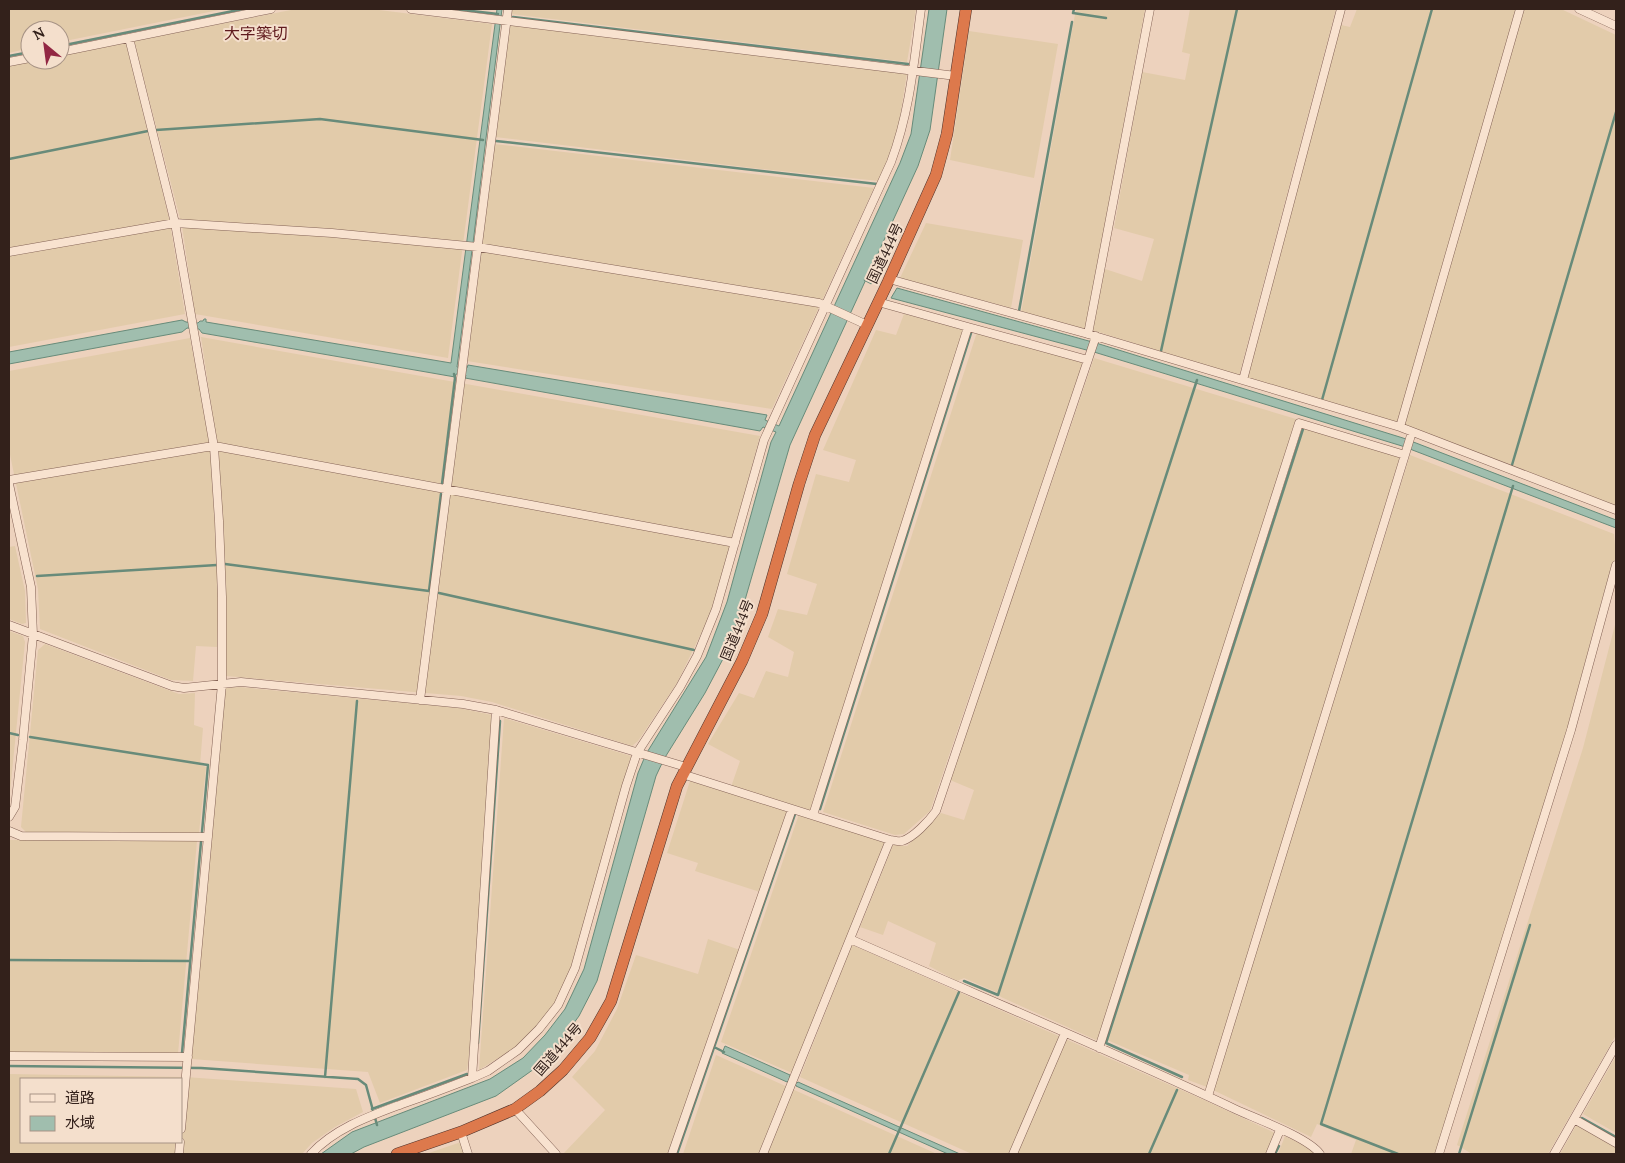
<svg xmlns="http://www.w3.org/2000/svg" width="1625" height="1163" viewBox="0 0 1625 1163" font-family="Lora,'Noto Sans JP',serif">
<rect width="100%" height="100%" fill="#edd2bd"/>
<path fill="#e2cbaa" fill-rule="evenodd" d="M9,9H224L60,42V30H30V48L9,53Z
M296,9H371L492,24L448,358L195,314L182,226L134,41Z
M512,9H916L907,62L511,14Z
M1076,9H1145L1085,330L1021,313Z
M1190,9H1336L1239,376L1092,330L1105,269L1142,281L1154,239L1114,228L1142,72L1185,80L1190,54L1182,52Z
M1357,9H1561L1616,35V506L1509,464L1327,402L1247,378L1341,25L1350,27Z
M510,25L907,73L897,136L879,181L753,168L495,137Z
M969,31L1058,44L1034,178L950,160Z
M126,43L169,218L185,314L9,347V66L39,60H60V56Z
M494,144L874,188L772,409L467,361Z
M926,223L1023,240L1011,308L900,278Z
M904,314L964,330L810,810L731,787L740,761L708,744L739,693L754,698L766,671L788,677L794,652L768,637L778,609L807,615L817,584L787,574L816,474L849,482L856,460L823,450L876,330L896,335Z
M977,332L1083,362L930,811L904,834L895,835L823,812Z
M201,337L760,436L714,607L677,683L638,741L632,746L492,702L461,696L226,676V599L218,450Z
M190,338L210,442L219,596L217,647L196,646L193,681L171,680L40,629L38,589L9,450V371Z
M1094,358L1296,419L1294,425L1400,457L1207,1087L1188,1080L1189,1075L1100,1037L1096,1040L1001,997L996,992L964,978L957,981L929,966L936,943L888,921L883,935L860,927L893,845L907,846L941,813L964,820L974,790L950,780Z
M1410,455L1614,534L1616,556L1602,599L1567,729L1435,1154H1351L1356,1140L1317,1124L1311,1137L1213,1090Z
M15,546L25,591L26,623L22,624L9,619V547Z
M1616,621V1035L1548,1154H1472L1457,1145L1583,748Z
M9,631L23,636L25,642L9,802Z
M45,644L179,694L195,693L194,725L203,728L200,765L206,767L199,833L26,832L21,827L38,650Z
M239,687L459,708L492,715L471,1041L467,1070L380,1103L368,1072L191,1059L225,688Z
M504,718L631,756L571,967L556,1003L537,1027L516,1047L479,1070Z
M690,781L787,811L760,892L695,871L698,863L667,853Z
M799,814L885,842L792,1073L721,1042Z
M9,840L197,841L178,1054L9,1053Z
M708,939L740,950L668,1154H563L605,1110L572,1077L595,1051L617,1009L636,955L698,974Z
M852,945L1204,1100L1275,1133L1266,1154H972L800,1077Z
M716,1055L937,1154H683Z
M1616,1056V1133L1583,1114Z
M9,1074L185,1077L356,1089L363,1112L335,1127L312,1143L302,1154H9ZM21,1079H181V1142H21Z
M1577,1124L1616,1147V1154H1560Z
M1285,1136L1307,1147L1315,1152V1154H1278Z
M461,1142L464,1154H426Z"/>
<path fill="#a0beae" stroke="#688b7a" d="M497,9H502L473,243L470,250H472L457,367L467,368L468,365L767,415L765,420L779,426L900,163L911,134L929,9H947L930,130L918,166L790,445L745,600L724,657L705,693L664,759L656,776L597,981L579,1016L557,1046L534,1069L496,1096L364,1147L351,1154H321L352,1132L490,1079L523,1058L545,1035L565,1009L584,969L638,773L646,754L706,657L727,602L771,442L776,432L763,427L760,431L465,378L466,375L456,374L455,377L202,333L199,329L187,328L182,332L9,364V352L182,320L186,322L198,323L200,321H203L204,319H206V322L451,363Z
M897,288L1096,343L1403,438L1616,520V528L1402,446L1094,352L891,298Z
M725,1046L790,1075L789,1080L797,1083L798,1082L960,1154H948L796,1086V1085L788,1081L787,1082L722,1053Z"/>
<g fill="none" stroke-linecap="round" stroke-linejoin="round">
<path stroke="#688b7a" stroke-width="2.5" d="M454,9L498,14
M1074,9L1073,13L1106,18
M513,17L908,64
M60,46L243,9
M9,56L30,52
M156,130L320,119L483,140
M496,141L877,184
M9,159L148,131
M865,280L871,283
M1019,311L1072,22
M1161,351L1237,9
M1322,400L1432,9
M1512,465L1616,112
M442,484L455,378L454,374
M225,564L429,591L441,494
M37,576L217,565
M439,593L694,650
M9,733L18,735
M30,737L208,765L202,832
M820,809L971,333
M9,960L190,961
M964,981L998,995L1197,380
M478,1043L500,721
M714,1047L724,1052
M182,1053L201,842
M9,1066L201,1068L358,1079L366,1085L377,1125
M325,1077L357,701
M1182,1077L1106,1043L1303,429
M372,1109L467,1074
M1582,1118L1616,1137
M677,1154L795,814
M889,1154L959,992
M1149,1154L1177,1090
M1275,1154L1279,1146
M1398,1154L1321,1124L1513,486
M1459,1154L1530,925"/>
<g stroke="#846356" stroke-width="9">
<path id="minor" d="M411,9L956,76
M1579,9L1616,26
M129,38L175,223L214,447L219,521L222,597V684L181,1129
M60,52L271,9
M9,62L30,58
M9,252L175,223L332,233L478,247L819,303L867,325
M889,279L1088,334L1400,427L1616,510
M968,327L1088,360
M1088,334L1150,9
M1243,380L1341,9
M1400,427L1520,9
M9,480L207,447H220L735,543
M9,484L31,587L33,635L23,740L15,807L9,817
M9,625L172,686L184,688L241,682L463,704L496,710L686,767
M420,700L508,9
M682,774L890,840C894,840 898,842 902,841C913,838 929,821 936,811L1096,336
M813,815L968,327L878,302
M9,831L21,836L208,837
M850,939C979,996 1110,1050 1237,1110C1257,1119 1309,1138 1320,1154
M1099,1048L1299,423L1405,455
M9,1056L188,1057
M472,1078L496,710
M1208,1096L1412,432
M515,1109L556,1154
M1574,1119L1616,1143
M461,1132L468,1154
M179,1154L180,1142
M311,1154C335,1128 370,1116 402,1104C425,1096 449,1087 472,1078L488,1071L518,1050L539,1029L558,1005L575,968L626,786L637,753L680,687L697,656L716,609L764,440L891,162C910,111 914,62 921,9
M672,1154L792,809
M763,1154L890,840
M1013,1154L1065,1033
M1270,1154L1280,1130
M1439,1154L1571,730L1616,565
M1554,1154L1616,1045"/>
</g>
<g stroke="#51332b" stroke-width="12">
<path id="highway" d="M397,1154L461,1132L515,1109L540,1091L563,1070L590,1038L611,1001L677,786L742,661L762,614L799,484L815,435L888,282L936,175L947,134L966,9"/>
</g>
<use href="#minor" stroke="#f8e2cf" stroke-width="8"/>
<use href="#highway" stroke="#dd794c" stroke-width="11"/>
</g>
<g text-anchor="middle" stroke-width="4" stroke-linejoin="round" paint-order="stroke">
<g font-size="14" fill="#33211b" stroke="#f4dfcc">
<text transform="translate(885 253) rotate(-65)" y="5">国道444号</text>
<text transform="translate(737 630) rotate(-68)" y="5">国道444号</text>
<text transform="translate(558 1049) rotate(-49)" y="5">国道444号</text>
</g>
<g font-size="16" fill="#601b1e" stroke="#f4dfcc">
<text x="256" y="39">大字築切</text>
</g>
</g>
<rect width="1625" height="1163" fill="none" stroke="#33211b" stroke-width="20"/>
<rect x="20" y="1078" width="162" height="65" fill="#f4dfcc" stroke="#a79385"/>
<rect x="30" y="1094" width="25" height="8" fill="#f8e2cf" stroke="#a79385"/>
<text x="65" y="1103" font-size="15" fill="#33211b">道路</text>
<rect x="30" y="1116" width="25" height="15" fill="#a0beae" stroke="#a79385"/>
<text x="65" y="1128" font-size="15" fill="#33211b">水域</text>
<g transform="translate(45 45) rotate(331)"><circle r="24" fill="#f4dfcc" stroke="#a79385"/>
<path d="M0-4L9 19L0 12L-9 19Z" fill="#922743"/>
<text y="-8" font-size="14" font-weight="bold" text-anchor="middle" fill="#33211b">N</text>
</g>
</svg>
